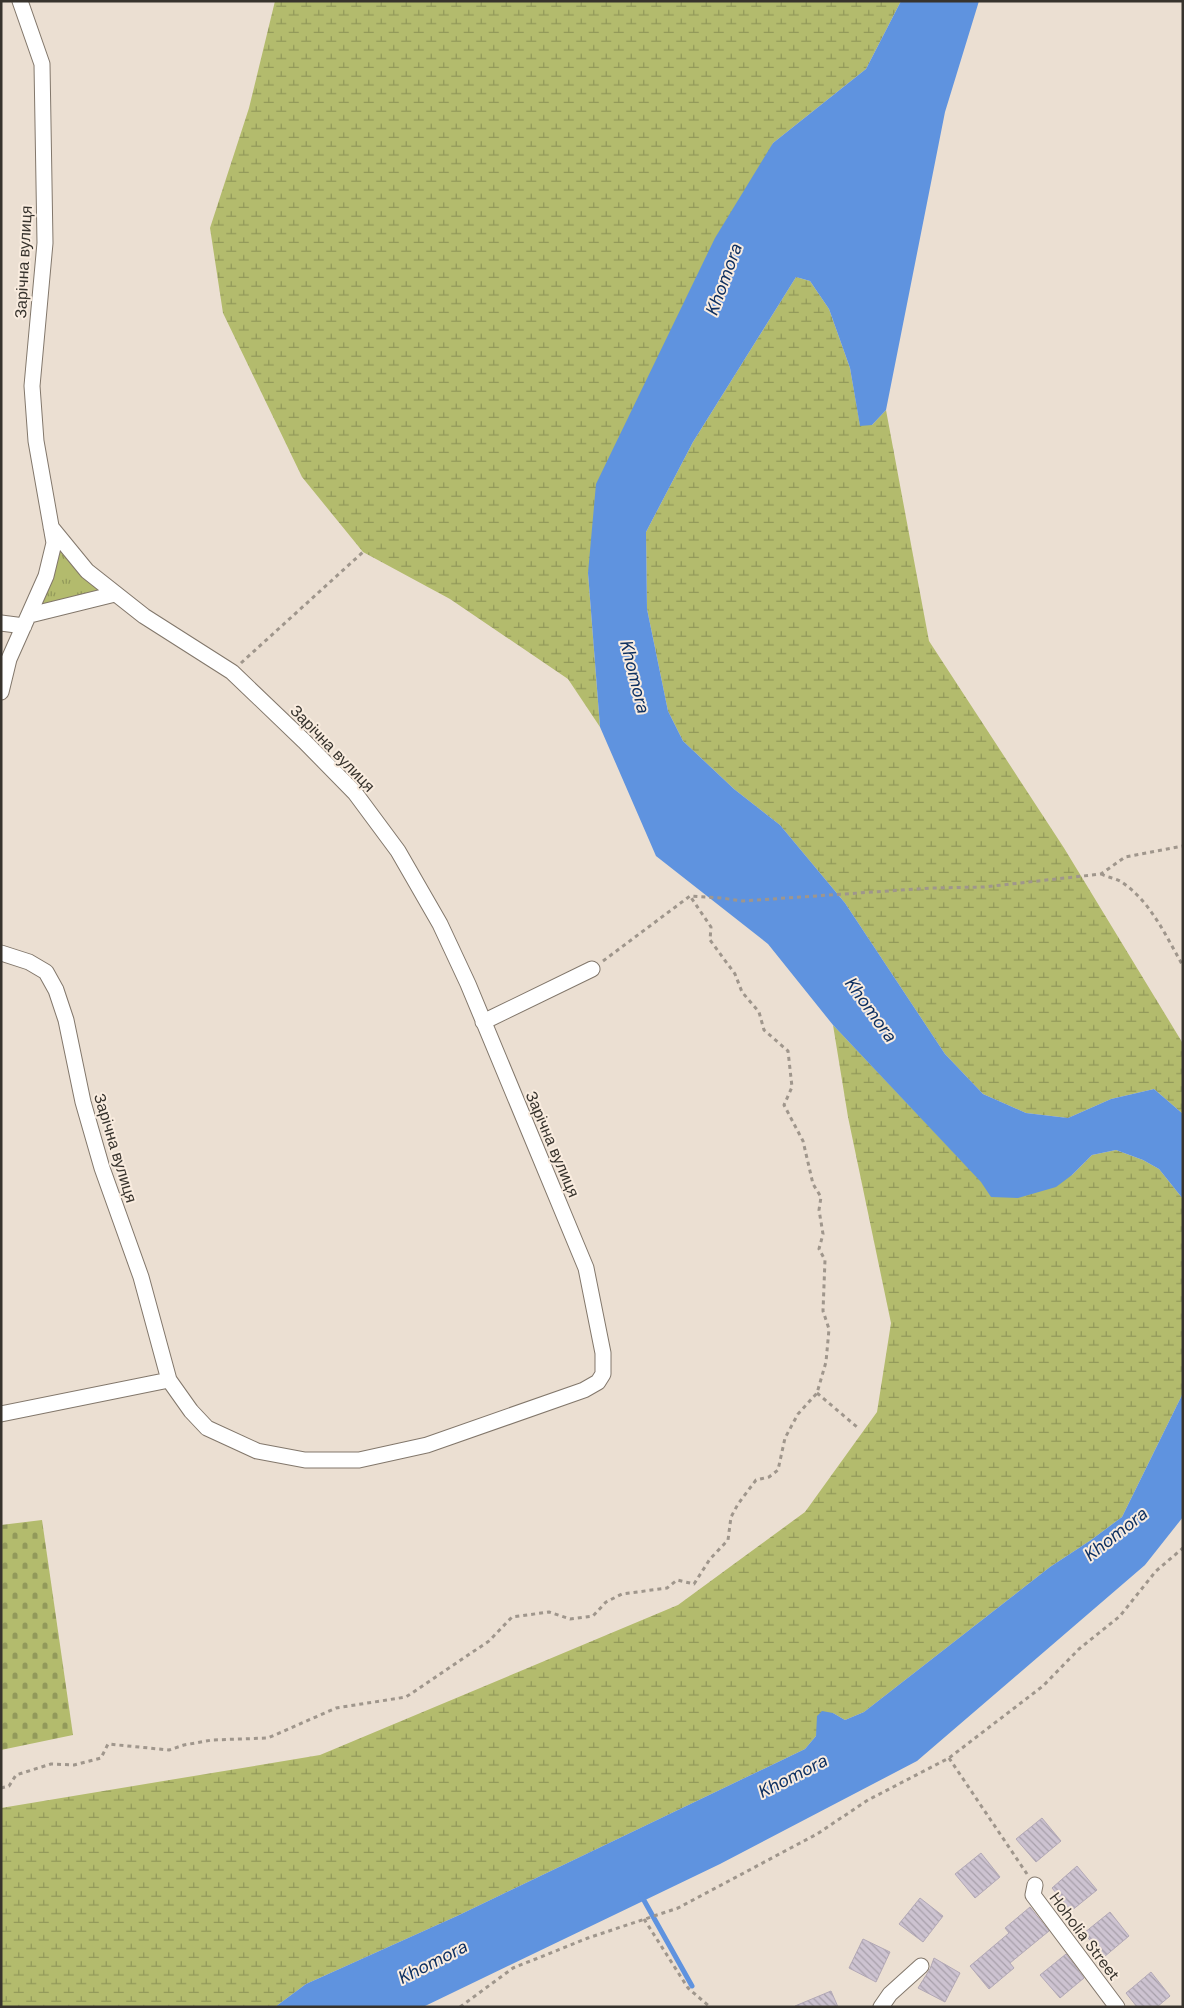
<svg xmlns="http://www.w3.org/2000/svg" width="1184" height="2008" viewBox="0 0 1184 2008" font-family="'DM Sans',sans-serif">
<defs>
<pattern id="grass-tufts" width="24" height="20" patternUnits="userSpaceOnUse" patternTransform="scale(1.25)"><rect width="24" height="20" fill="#b3bb6d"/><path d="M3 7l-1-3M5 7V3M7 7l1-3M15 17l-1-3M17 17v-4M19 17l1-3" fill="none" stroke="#92995a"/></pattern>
<pattern id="wetland-marsh" width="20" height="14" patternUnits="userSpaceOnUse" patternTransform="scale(1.25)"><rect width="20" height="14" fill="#b3bb6d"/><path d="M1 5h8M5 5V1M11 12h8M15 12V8" fill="none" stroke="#92995a"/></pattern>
<pattern id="cemetery-stones" width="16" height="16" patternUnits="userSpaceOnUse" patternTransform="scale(1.25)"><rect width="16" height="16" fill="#b3bb6d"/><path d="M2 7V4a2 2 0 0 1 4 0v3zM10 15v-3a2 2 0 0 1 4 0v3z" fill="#92995a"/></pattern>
<pattern id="building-back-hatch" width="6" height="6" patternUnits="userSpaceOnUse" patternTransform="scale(1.25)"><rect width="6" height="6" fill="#cdc3d1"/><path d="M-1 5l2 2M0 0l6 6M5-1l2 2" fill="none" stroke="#a79faa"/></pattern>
</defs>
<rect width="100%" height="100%" fill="#ebdfd2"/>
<path fill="url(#grass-tufts)" d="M54,543L115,594L30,615Z"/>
<path fill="url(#wetland-marsh)" d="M275,1H901L866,69L773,143L588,573L600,727L568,679L450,599L363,552L302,477L223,313L210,228L249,108Z
M796,277L810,281L829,309L850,368L860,425H872L886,410L929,641L1064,848L1182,1042L1183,1114L1154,1089L1111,1099L1068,1118L1026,1113L983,1094L945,1054L845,903L780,825L734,789L683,741L668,711L647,609L646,532L693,442Z
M833,1025L982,1182L992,1197L1072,1175L1092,1155L1116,1150L1143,1160L1159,1169L1183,1199V1393L1122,1517L1091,1540L1050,1567L864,1712L845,1720L833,1713L818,1726L816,1736L805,1749L457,1916L306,1984L275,2007H1V1808L320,1755L678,1605L805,1512L877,1412L891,1323L848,1117Z"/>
<path fill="url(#cemetery-stones)" d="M42,1520L73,1735L1,1750V1525Z"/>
<path fill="#5f93df" d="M901,1H979L945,112L886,410L872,425L860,426L850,368L829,309L810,281L796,277L693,442L646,532L647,609L668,711L683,741L734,789L780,825L845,903L945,1054L983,1094L1026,1113L1068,1118L1111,1099L1154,1089L1183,1114V1199L1159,1169L1143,1160L1116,1150L1092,1155L1072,1175L1056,1187L1018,1198L991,1197L981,1182L833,1025L768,944L656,856L600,727L588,573L596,484L715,238L773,143L866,69Z
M1183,1393V1517L1145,1565L917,1761L720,1864L423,2007H275L306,1984L457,1916L805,1749L816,1736L817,1716L822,1711L833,1713L845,1720L864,1712L1050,1567L1091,1540L1122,1517Z"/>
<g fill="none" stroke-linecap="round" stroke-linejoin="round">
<path stroke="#5f93df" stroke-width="5" d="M641,1895L692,1986"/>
</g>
<path fill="url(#building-back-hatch)" stroke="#b2a8b6" d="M1042,1818L1061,1841L1036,1862L1016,1839Z
M981,1853L1000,1877L975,1898L955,1874Z
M1077,1866L1097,1890L1071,1911L1052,1888Z
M920,1898L943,1916L923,1942L899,1924Z
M1030,1907L1049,1931L1010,1963L1014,1968L989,1989L970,1966L1009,1933L1005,1928Z
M1110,1912L1129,1936L1104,1957L1084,1933Z
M863,1939L890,1952L876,1982L849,1968Z
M1066,1954L1084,1978L1060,1998L1040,1975Z
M934,1958L960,1973L945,2002L918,1988L930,1969Z
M1151,1972L1170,1996L1157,2007H1137L1126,1993Z
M831,1991L838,2007H795V2006Z"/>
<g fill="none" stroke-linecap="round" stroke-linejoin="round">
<g stroke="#82776b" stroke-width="17">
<path id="minor" d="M30,615L115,594
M1,623L24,626
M1,692L9,659L46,576L54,543L36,441L32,386L45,243L42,64L20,1
M1,953L29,962L46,972L56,990L66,1020L83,1102L102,1168L141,1277L169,1380L191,1411L207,1428L257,1451L305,1460H359L427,1445L584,1390L598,1382L603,1374V1353L586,1268L468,984L440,924L398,851L355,793L304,741L232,672L144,616L87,571L51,527
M483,1022L592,969
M1,1414L169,1380
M1035,1885L1033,1895L1117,2007
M881,2007L890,1994L921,1966"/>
</g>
<path stroke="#9f968c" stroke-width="3" stroke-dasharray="4 4" stroke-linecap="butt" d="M241,663L363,552
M1101,874C1107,877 1114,878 1120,881C1150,900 1166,936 1183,966
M603,961L690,896L721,898L743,901L931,888L984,887L1101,874L1125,857L1183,846
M817,1393L857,1427
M949,1758L1027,1874
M1,1788L9,1786L16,1775L51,1764L74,1765L101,1758L108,1744L169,1750L184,1745L212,1740L268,1738L336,1708L406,1697L489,1641L512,1617L549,1612L570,1619L593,1616L606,1602L622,1594L667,1588L677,1580L694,1584L710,1559L728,1540L731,1517L738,1504L756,1480L769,1477L778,1470L785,1438L798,1414L817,1393L826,1362L829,1329L823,1311L825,1260L819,1249L823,1234L819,1210L821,1197L813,1184L803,1141L784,1105L792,1087L788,1051L764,1030L759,1012L742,992L735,974L710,940L711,927L690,896
M644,1919L688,1988L710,2007
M460,2007L513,1968L588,1938L678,1908L817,1834L868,1800L949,1758L1043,1686L1079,1649L1120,1616L1156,1571L1183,1548"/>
<use href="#minor" stroke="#fff" stroke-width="15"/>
</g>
<g text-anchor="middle" stroke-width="4" stroke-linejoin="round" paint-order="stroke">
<g font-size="16" fill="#37332d" stroke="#f9ecdf">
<text transform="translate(23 262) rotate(-87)" y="6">Зарічна вулиця</text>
<text transform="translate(333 748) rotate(46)" y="6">Зарічна вулиця</text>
<text transform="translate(553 1144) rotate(67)" y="6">Зарічна вулиця</text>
<text transform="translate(116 1148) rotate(73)" y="6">Зарічна вулиця</text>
<text transform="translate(1085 1936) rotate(53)" y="6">Hoholia Street</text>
</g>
<g font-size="18" font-style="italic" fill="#0e3061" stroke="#f9ecdf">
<text transform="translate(724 279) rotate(-70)" y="6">Khomora</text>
<text transform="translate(635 677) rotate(76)" y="6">Khomora</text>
<text transform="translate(871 1010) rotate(54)" y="6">Khomora</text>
<text transform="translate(1116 1534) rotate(-38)" y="6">Khomora</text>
<text transform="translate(793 1776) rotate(-27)" y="6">Khomora</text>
<text transform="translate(433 1962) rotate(-27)" y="6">Khomora</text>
</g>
</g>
<rect width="1184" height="2008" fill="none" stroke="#37332d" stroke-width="5"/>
</svg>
